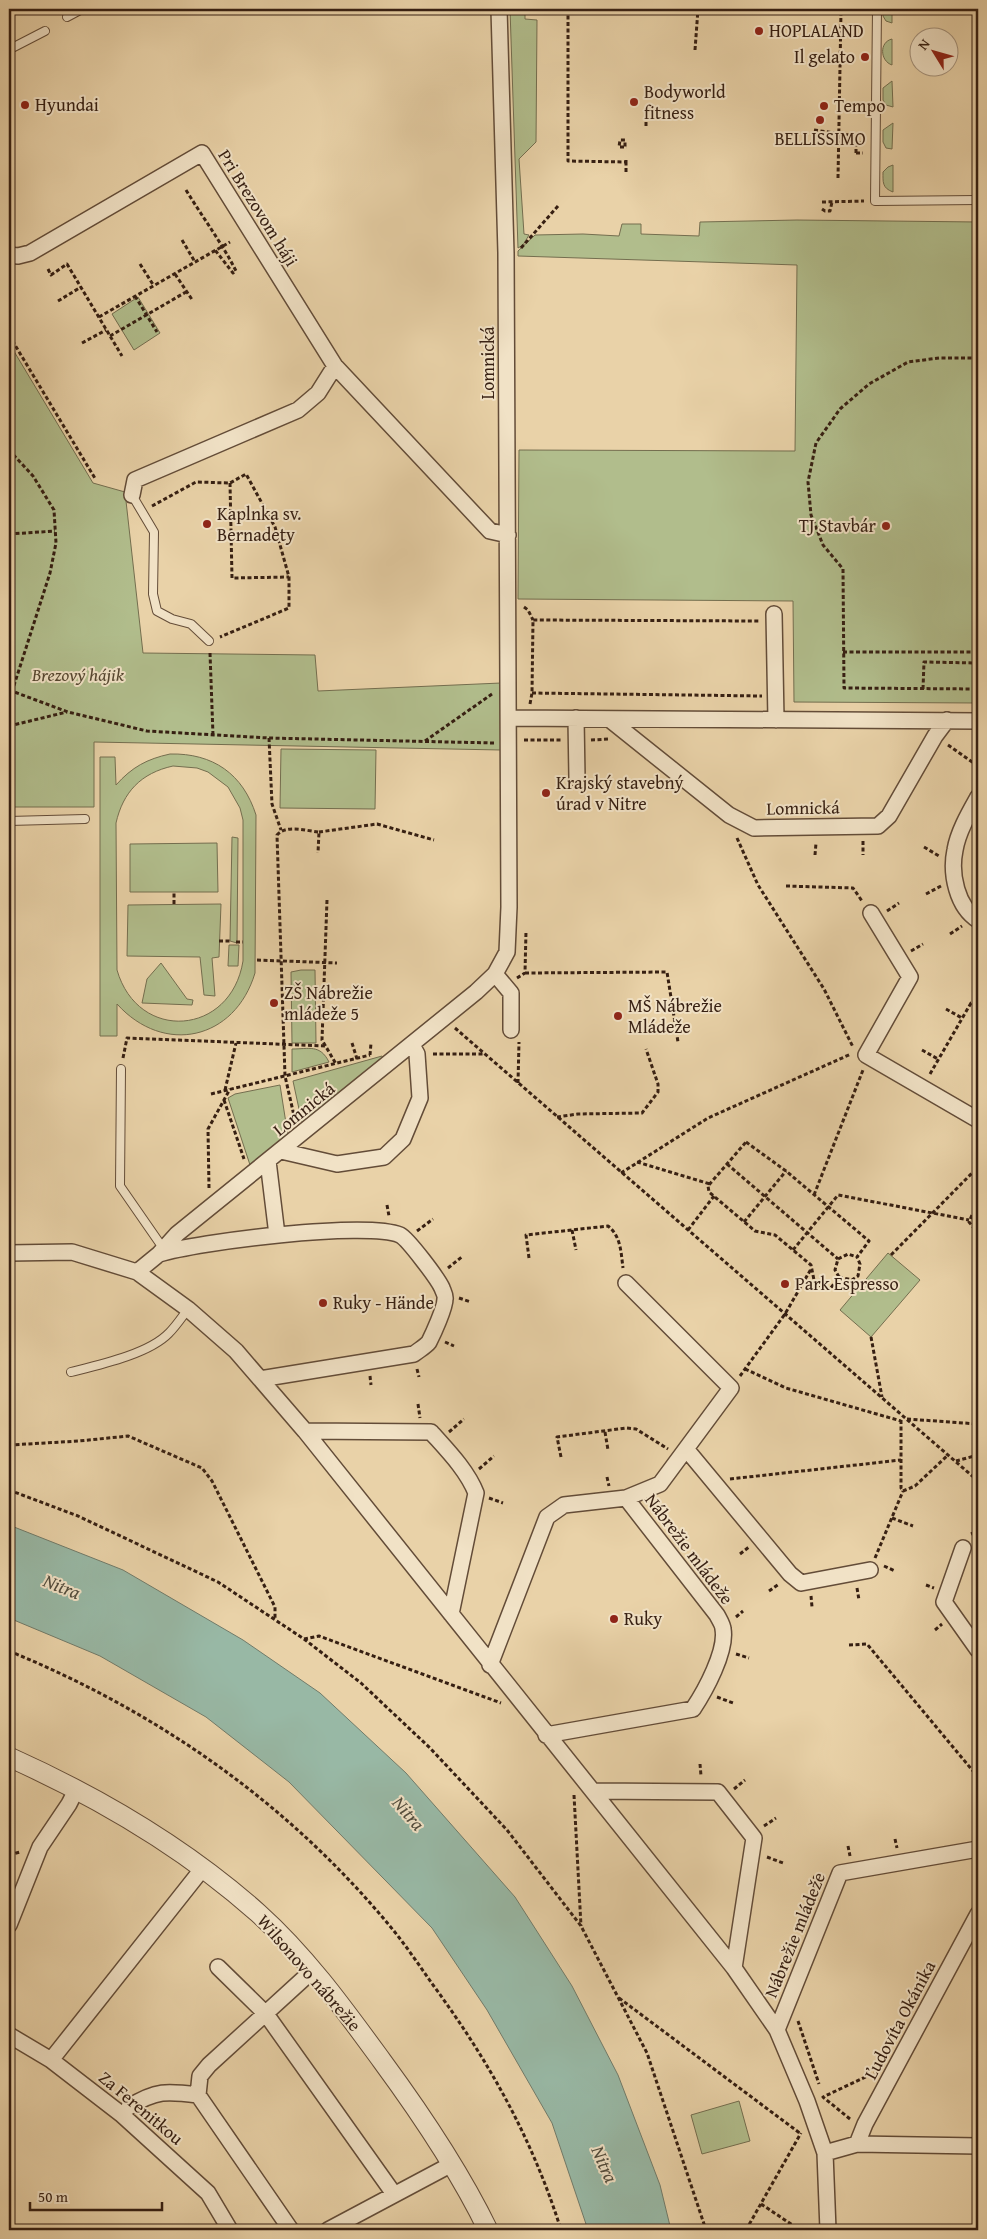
<svg xmlns="http://www.w3.org/2000/svg" width="987" height="2239" viewBox="0 0 987 2239" font-family="'Gentium Book Plus',serif">
<rect width="100%" height="100%" fill="#e9d2a8"/>
<filter id="stains"><feTurbulence type="fractalNoise" baseFrequency=".004" numOctaves="4"/><feColorMatrix values="0 0 0 0 .2 0 0 0 0 .09 0 0 0 0 .02 0 0 0 .5 -.17"/></filter>
<radialGradient id="worn" r=".72"><stop offset=".6" stop-color="#630" stop-opacity="0"/><stop offset="1" stop-color="#630" stop-opacity=".3"/></radialGradient>
<path fill="#b1bd8c" stroke="#746e4f" fill-rule="evenodd" d="M510,9H525V19L537,20L536,142L519,159L524,234L529,235L523,245L518,248Z
M883,9H892V23L886,21L883,16Z
M892,39V65C880,61 879,42 892,39Z
M892,81L893,107L886,105L883,100V88Z
M893,123L892,149L886,148L883,142V130Z
M893,165V192C882,188 883,182 883,172L888,167Z
M797,220L978,222V703L794,702L793,601L518,599L519,450L795,451L797,265L518,256V251L535,235L583,234L619,236L622,224H641V234L699,236L700,222Z
M138,297L160,333L134,350L112,314Z
M9,343L93,483L125,492L143,653L315,655L318,691L501,683V750L94,742V807H9Z
M281,749L376,750L375,809L280,808Z
M170,754C213,753 243,774 256,815L255,973C235,1040 164,1056 117,1004V1036H100V757H115L116,785C132,767 147,759 170,754ZM173,766L197,768L208,772L228,787L240,808L243,820V961C231,1036 138,1043 117,970L116,823C123,792 141,773 173,766Z
M232,837L238,838L237,943L230,941Z
M217,843L218,892H130V844Z
M221,904L219,957L212,958L215,996L204,995L200,957L127,956L128,905Z
M229,945H239L238,966H228Z
M161,963L187,999L193,1000L192,1005L142,1003L147,979Z
M301,970H315L316,1043H292L291,972Z
M292,1049C309,1049 320,1044 329,1062L292,1072Z
M382,1056L385,1060L302,1123L293,1081Z
M280,1085L288,1136L251,1168L228,1098L235,1094Z
M888,1253L920,1280L871,1337L840,1310Z
M739,2101L750,2141L702,2154L691,2115Z"/>
<path fill="#98b8a5" stroke="#717b6a" d="M9,1525L123,1570L243,1640L320,1693L406,1773L515,1897L572,1986L618,2075L660,2185L671,2230H588L552,2123L487,2010L432,1928L289,1782L206,1717L100,1656L9,1618Z"/>
<g fill="none" stroke-linecap="round" stroke-linejoin="round">
<g stroke="#634c38" stroke-width="10">
<path id="service" d="M877,9L875,201L978,200
M67,17L82,9
M9,48H12L45,31
M132,495L154,532L153,594L157,611L172,619L191,624L209,641
M9,821L85,819
M121,1069L120,1186L163,1248
M71,1372C99,1365 149,1354 169,1333C176,1326 182,1317 188,1309"/>
</g>
<g stroke="#634c38" stroke-width="18">
<path id="minor" d="M9,255L18,256L30,253L202,153L335,366
M132,495L135,480L298,410L318,393L335,366L490,531L508,535
M774,614L776,720
M509,718L978,721
M576,718L577,778
M609,719L729,815L754,828L878,826L889,816L935,736L947,720
M978,797C969,813 958,832 955,850C950,874 957,907 978,920
M871,913L910,977L866,1055L978,1120
M495,974L511,993V1030
M281,1151L337,1164L384,1157L403,1139L420,1098L417,1054L412,1045
M268,1161L277,1235
M9,1253L72,1252L137,1272L188,1309L236,1351L305,1431L734,1968L777,2030L807,2101L825,2153L828,2230
M159,1254C196,1242 366,1221 400,1235C408,1239 438,1279 442,1288C443,1291 446,1296 445,1299C445,1308 433,1334 429,1342C426,1346 419,1350 414,1354L260,1379
M137,1272L159,1254L177,1234L476,992L495,974L507,952L509,907L506,253L499,9
M626,1283L731,1388L660,1484L626,1498
M305,1431L431,1432C447,1450 467,1470 476,1493L451,1614
M687,1450L790,1574L801,1583L870,1570
M963,1548L944,1602L978,1650
M490,1665L547,1517L564,1505L626,1498L717,1615C719,1619 723,1625 723,1629C727,1651 705,1691 693,1709L546,1735
M593,1791L718,1792L754,1838L734,1968
M9,1925L40,1847L69,1804L76,1790
M218,1967L266,2014L394,2194
M777,2030L840,1873L978,1849
M9,2035L51,2060L121,2114L208,2193L230,2230
M51,2060L203,1868
M129,2107C156,2090 167,2091 198,2095
M857,2144L865,2124L978,1914
M825,2153L857,2144L978,2146
M291,2230L198,2095L200,2076L209,2065L312,1971
M328,2230L452,2164"/>
</g>
<g stroke="#634c38" stroke-width="21">
<path id="tertiary" d="M9,1757C98,1797 185,1848 258,1913C306,1956 344,2009 382,2061C421,2114 459,2170 488,2230"/>
</g>
<path stroke="#361f12" stroke-width="3" stroke-dasharray="4 2.5" stroke-linecap="butt" d="M568,9V161L626,162V159
M695,50L698,9
M646,122V126
M814,130L856,136
M839,142L864,143V141
M624,147H619L620,140H625V147H627
M856,153H863
M626,172V162
M838,178L841,11
M186,190C203,218 222,243 236,271L233,273L215,250
M822,202L864,201
M822,209L825,211H830L832,202
M182,240L195,262
M521,248L558,206
M140,264L154,286
M48,269L51,275L67,264L122,356
M175,274L193,301
M135,296L157,332
M58,301L81,287
M99,317L230,242
M9,335L96,480
M110,336L186,292
M82,343L106,330
M978,358H939L908,362L869,384L840,409L816,443L808,482L811,515L823,545L843,569L844,688L978,689
M9,450L33,476L54,510L56,543L50,573L9,701
M230,483L232,578L289,577
M152,506L196,482L230,483L246,474L275,527L289,577V608L220,637
M9,534L55,531
M524,607L528,610L533,620
M843,652H978
M210,653L213,735
M923,689L924,662L978,663
M9,690L68,712L147,731L269,738L494,743
M532,693L762,696
M530,704L532,693L533,620L760,621
M9,726L67,712
M269,738L272,804L281,830
M524,740H562
M591,740L610,739
M425,741L492,694
M948,745L978,766
M319,832L377,824L434,840
M737,838L758,885L824,989L853,1047
M863,841V855
M924,847L939,856
M815,855L816,843
M786,886L853,888L862,901
M926,894L941,886
M327,900L322,1040L336,1064
M174,904V892
M887,911L899,903
M950,934L962,926
M219,941H230
M236,942H243
M911,951L923,944
M257,960L337,963
M525,973L667,972L678,1042
M517,978L525,973L526,931
M946,1009L962,1018
M455,1028L978,1481
M352,1043L357,1059
M922,1050L938,1059
M433,1054H484
M370,1055L371,1043
M123,1058L127,1038L326,1046
M930,1074L971,1003H978
M518,1083L519,1042
M225,1090L236,1043
M211,1094L370,1055
M224,1100L244,1159
M557,1117L578,1114L642,1113L658,1092V1084L646,1049
M295,1120L285,1076L277,835C287,824 306,831 319,832L318,853
M746,1142L786,1171L869,1241L857,1257L860,1264L858,1276L852,1280L839,1277L830,1289L823,1288L814,1280L811,1265L775,1235L755,1231L709,1192L708,1186Z
M637,1162L710,1184
M727,1164L838,1259
M621,1173L708,1118L851,1054
M209,1188L208,1129L230,1089
M814,1195L863,1070
M387,1205L389,1216
M977,1213L978,1195
M978,1213L972,1215L969,1222L974,1228L978,1229
M744,1222L786,1171
M572,1230L576,1250
M688,1230L714,1196
M417,1231L433,1219
M793,1250L838,1195L969,1220
M891,1255L978,1167
M529,1258L526,1235L608,1226C621,1236 621,1253 623,1268
M448,1268L463,1256
M839,1277L835,1270L838,1259L848,1254L857,1257
M459,1298L471,1302
M871,1337L882,1397
M445,1342L454,1346
M417,1369L419,1377
M745,1369L786,1388L901,1421
M370,1376L371,1385
M740,1376L785,1314L811,1269
M418,1404L420,1418
M907,1419L978,1424
M901,1420V1488L903,1491L915,1486L948,1455
M449,1432L464,1419
M605,1432L608,1450
M9,1445L79,1441L128,1436L202,1468L212,1481L275,1607V1619
M561,1457L557,1437L626,1428L636,1429L668,1449
M956,1461L978,1455
M479,1469L494,1456
M607,1477L609,1486
M730,1479L901,1460
M9,1490L78,1516L218,1582L304,1639L361,1683L430,1748L507,1830L581,1926L647,2053L706,2230
M489,1498L503,1503
M892,1518L913,1526
M971,1534L978,1531
M740,1554L749,1547
M875,1558L903,1491
M884,1566L895,1571
M926,1585L934,1588
M857,1588L859,1600
M769,1591L779,1584
M811,1596L812,1607
M736,1617L743,1611
M935,1630L942,1624
M304,1639L319,1636L501,1703
M849,1645L867,1644L978,1777
M9,1651C156,1711 287,1802 389,1925C405,1944 419,1965 433,1985C489,2061 533,2140 561,2230
M736,1654L749,1658
M717,1697L733,1703
M700,1764L701,1776
M734,1789L745,1780
M574,1795L581,1926
M764,1826L776,1818
M895,1839L897,1848
M848,1846L850,1856
M9,1855L20,1852
M767,1857L783,1863
M813,1877L822,1880
M619,1998L801,2134
M798,2021L819,2084
M850,2119L823,2097L874,2073
M761,2204L800,2230
M746,2230L801,2133"/>
<use href="#service" stroke="#f1e2c6" stroke-width="8"/>
<use href="#minor" stroke="#f1e2c6" stroke-width="15"/>
<use href="#tertiary" stroke="#f1e2c6" stroke-width="19"/>
<path stroke="#361f12" stroke-width="3" stroke-dasharray="4 2.5" stroke-linecap="butt" d="M856,153V136"/>
</g>
<g fill="#8f2418" stroke="#f1e2c6" stroke-width="2">
<circle cx="759" cy="31" r="5"/>
<circle cx="865" cy="57" r="5"/>
<circle cx="634" cy="102" r="5"/>
<circle cx="25" cy="105" r="5"/>
<circle cx="824" cy="106" r="5"/>
<circle cx="820" cy="120" r="5"/>
<circle cx="207" cy="524" r="5"/>
<circle cx="886" cy="526" r="5"/>
<circle cx="546" cy="793" r="5"/>
<circle cx="274" cy="1003" r="5"/>
<circle cx="618" cy="1016" r="5"/>
<circle cx="785" cy="1284" r="5"/>
<circle cx="323" cy="1303" r="5"/>
<circle cx="614" cy="1619" r="5"/>
</g>
<g text-anchor="middle" stroke-width="4" stroke-linejoin="round" paint-order="stroke">
<g font-size="18" fill="#361f12" stroke="#f1e2c6" text-anchor="start">
<text x="769" y="37">HOPLALAND</text>
<text x="855" y="63" text-anchor="end">Il gelato</text>
<text x="644" y="98">Bodyworld<tspan x="644" dy="21">fitness</tspan></text>
<text x="35" y="111">Hyundai</text>
<text x="834" y="112">Tempo</text>
<text x="820" y="145" text-anchor="middle">BELLISSIMO</text>
<text x="217" y="520">Kaplnka sv.<tspan x="217" dy="21">Bernadety</tspan></text>
<text x="876" y="532" text-anchor="end">TJ Stavbár</text>
<text x="556" y="789">Krajský stavebný<tspan x="556" dy="21">úrad v Nitre</tspan></text>
<text x="284" y="999">ZŠ Nábrežie<tspan x="284" dy="21">mládeže 5</tspan></text>
<text x="628" y="1012">MŠ Nábrežie<tspan x="628" dy="21">Mládeže</tspan></text>
<text x="795" y="1290">Park Espresso</text>
<text x="333" y="1309">Ruky - Hände</text>
<text x="624" y="1625">Ruky</text>
</g>
<g font-size="18" fill="#361f12" stroke="#f1e2c6">
<text transform="translate(258 208) rotate(58)" y="6">Pri Brezovom háji</text>
<text transform="translate(488 363) rotate(-90)" y="6">Lomnická</text>
<text transform="translate(803 808) rotate(-1)" y="6">Lomnická</text>
<text transform="translate(304 1109) rotate(-39)" y="6">Lomnická</text>
<text transform="translate(689 1549) rotate(53)" y="6">Nábrežie mládeže</text>
<text transform="translate(795 1935) rotate(-68)" y="6">Nábrežie mládeže</text>
<text transform="translate(309 1973) rotate(49)" y="6">Wilsonovo nábrežie</text>
<text transform="translate(900 2020) rotate(-62)" y="6">Ľudovíta Okánika</text>
<text transform="translate(141 2108) rotate(40)" y="6">Za Ferenitkou</text>
</g>
<g font-size="18" font-style="italic" fill="#554630" stroke="#f1e2c6">
<text x="78" y="681">Brezový hájik</text>
</g>
<g font-size="19" font-style="italic" fill="#534d3e" stroke="#f1e2c6">
<text transform="translate(62 1586) rotate(22)" y="7">Nitra</text>
<text transform="translate(409 1813) rotate(49)" y="7">Nitra</text>
<text transform="translate(605 2164) rotate(66)" y="7">Nitra</text>
</g>
</g>
<rect width="987" height="2239" fill="none" stroke="#e9d2a8" stroke-width="30"/>
<rect x="10" y="10" width="967" height="2219" fill="none" stroke="#361f12" stroke-width="2.5"/>
<rect x="15" y="15" width="957" height="2209" fill="none" stroke="#361f12"/>
<g transform="translate(934 52) rotate(307)"><circle r="24" fill="#f1e2c6" stroke="#a6947e"/>
<path d="M0-4L9 19L0 12L-9 19Z" fill="#8f2418"/>
<text y="-8" font-size="14" font-weight="bold" text-anchor="middle" fill="#361f12">N</text>
</g>
<path d="M30 2202v8h132v-8" fill="none" stroke="#361f12" stroke-width="2.5"/>
<text x="38" y="2202" font-size="15" fill="#361f12" stroke="#f1e2c6" stroke-width="4" paint-order="stroke">50 m</text>
<rect width="100%" height="100%" filter="url(#stains)"/>
<rect width="100%" height="100%" fill="url(#worn)"/>
</svg>
